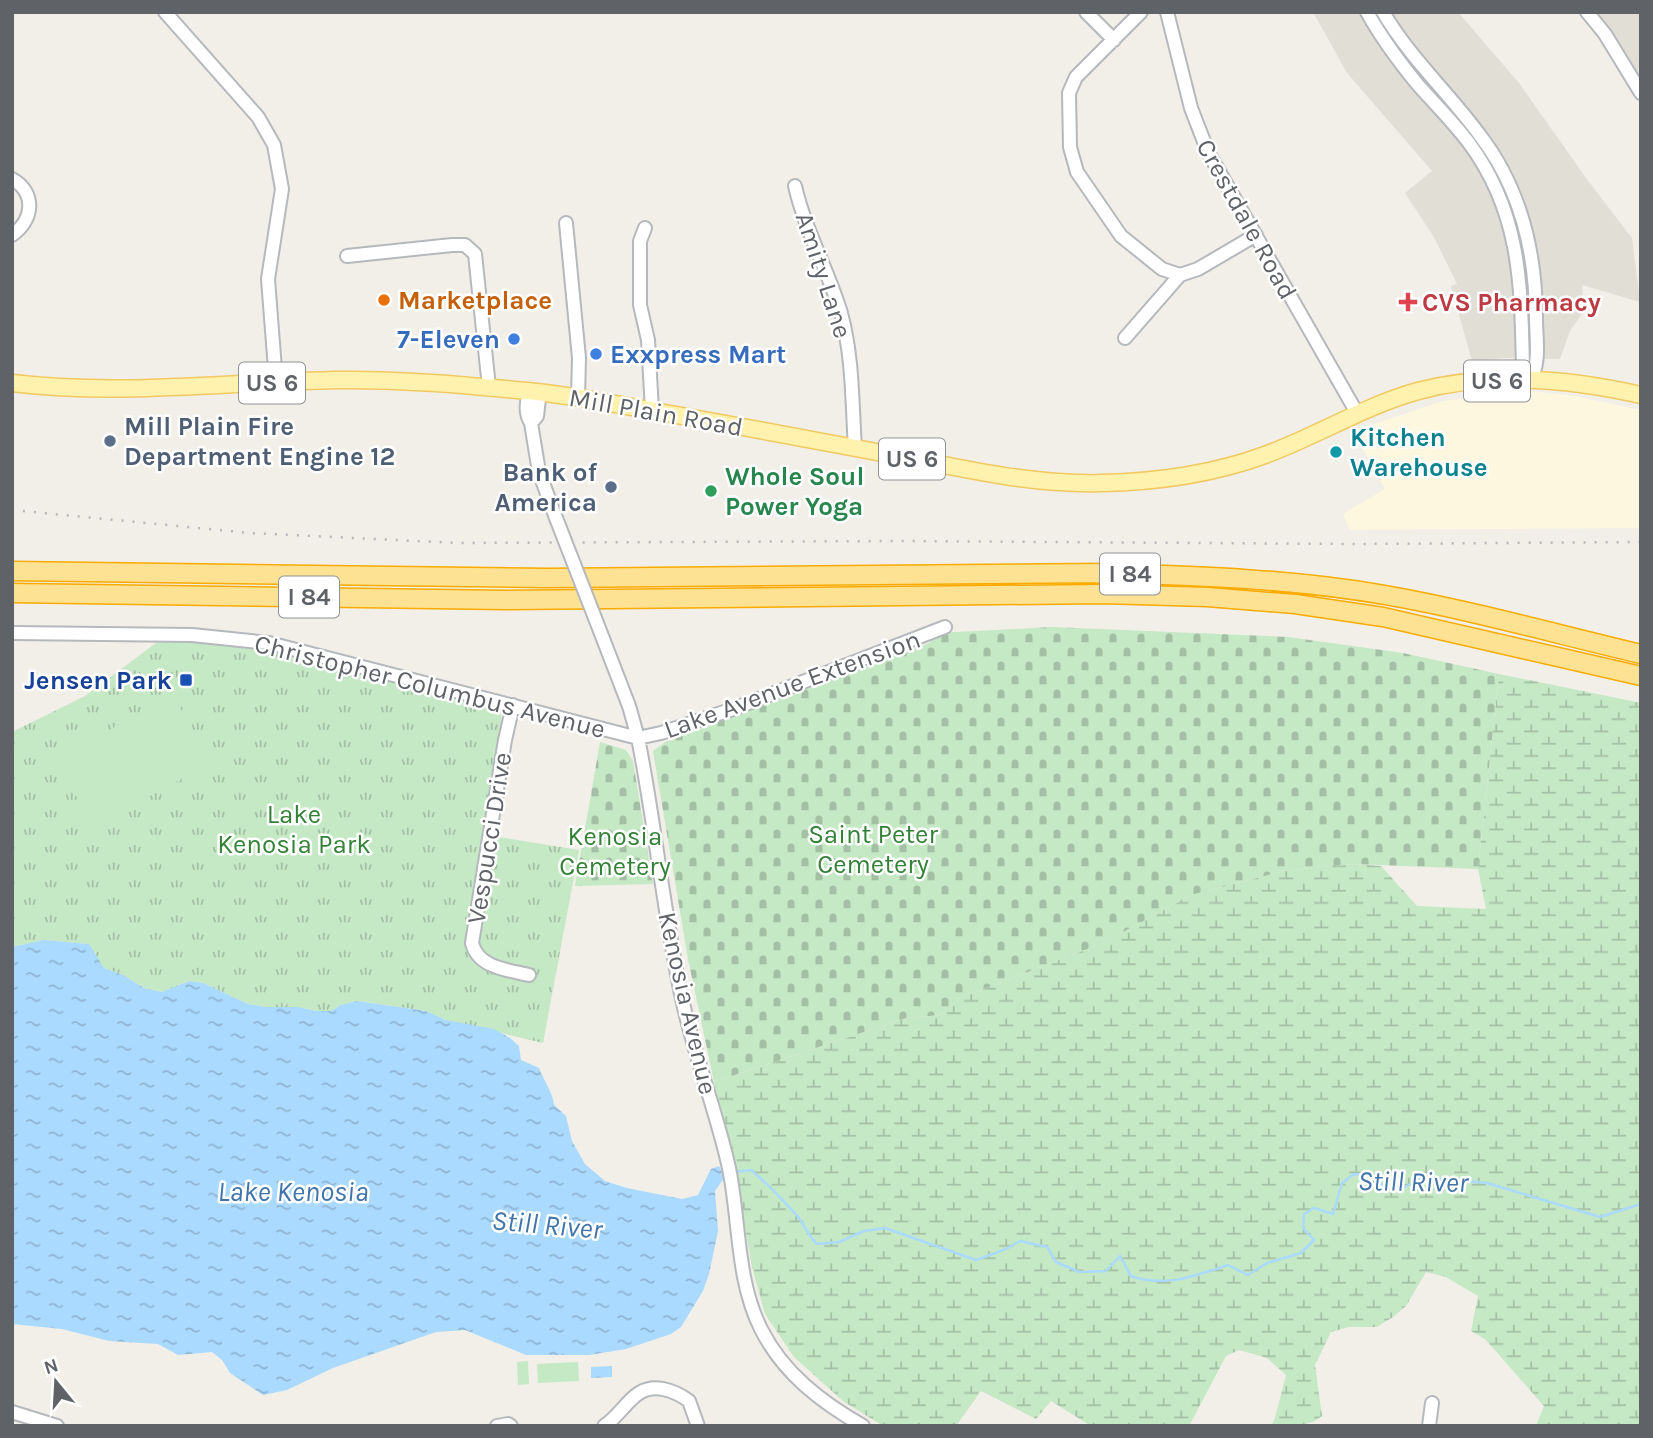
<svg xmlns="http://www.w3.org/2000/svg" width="1653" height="1438" viewBox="0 0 1653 1438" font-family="Karla,sans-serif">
<defs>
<pattern id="wetland-marsh" width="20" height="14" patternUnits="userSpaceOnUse" patternTransform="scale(1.75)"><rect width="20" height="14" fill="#c5e8c5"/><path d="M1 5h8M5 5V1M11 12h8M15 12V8" fill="none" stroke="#a3c0a4"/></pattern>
<pattern id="cemetery-stones" width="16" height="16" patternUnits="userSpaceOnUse" patternTransform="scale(1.75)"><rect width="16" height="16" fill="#c5e8c5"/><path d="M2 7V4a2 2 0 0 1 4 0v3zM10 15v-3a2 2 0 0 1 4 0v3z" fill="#a3c0a4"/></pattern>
<pattern id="park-tufts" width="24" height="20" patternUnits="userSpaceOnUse" patternTransform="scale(1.75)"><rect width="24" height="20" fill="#c5e8c5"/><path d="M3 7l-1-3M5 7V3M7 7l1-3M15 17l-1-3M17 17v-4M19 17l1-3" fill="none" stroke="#a3c0a4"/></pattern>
<pattern id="water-ripples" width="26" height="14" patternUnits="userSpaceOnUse" patternTransform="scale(1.75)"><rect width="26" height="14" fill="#aadaff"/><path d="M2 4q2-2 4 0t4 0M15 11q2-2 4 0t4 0" fill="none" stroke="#8eb4d2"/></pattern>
</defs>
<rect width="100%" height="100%" fill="#f1efe8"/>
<path fill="#fef7e0" d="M1532,391L1575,396L1641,410V528L1350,530L1343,514L1385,489L1353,431L1443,401Z"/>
<path fill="#e1ded6" d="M1313,12H1458L1519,83L1586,178L1632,238L1640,302L1582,285L1584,311L1570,331L1560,359L1506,358L1472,361L1451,286L1457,284L1435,239L1405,193L1432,171L1347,73Z
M1592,12H1641V85Z"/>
<path fill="url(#wetland-marsh)" d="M1499,674L1641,703V1426H1536L1544,1406L1485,1339L1471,1331L1478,1296L1446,1277L1426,1272L1406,1306L1393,1317L1377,1327H1349L1331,1332L1315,1365L1322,1416C1307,1428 1289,1426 1271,1426L1275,1418L1286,1375L1267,1358L1239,1350L1226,1356L1189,1426H1091L1051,1401L1036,1419L981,1391L956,1426H883L843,1401L794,1357L765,1314L752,1267L735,1169L714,1082L906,1018L941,1015L958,999L1103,943L1191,895L1284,871L1354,864L1381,866L1417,906L1486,909L1478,869Z"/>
<path fill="url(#cemetery-stones)" d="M1052,627L1288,637L1403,653L1499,674L1478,869L1354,864L1284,871L1191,895L1103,943L958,999L941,1015L906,1018L714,1082L688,959L653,751L665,742L929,643L938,633Z
M600,742L626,750L633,761L653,884L575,886Z"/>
<path fill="url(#park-tufts)" d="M211,639L280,643L502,704L493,836L579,850L543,1043L446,1020L426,1011L357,1001L342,1005L331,1011H316L298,1007H267L248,1004L203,983L188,981L163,992L144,988L123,975L104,968L89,944L44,940L12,947V732L85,696L156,643Z"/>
<path fill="#c5e8c5" d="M173,695L211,763L93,827L56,759Z
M528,1361L529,1384L518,1385L517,1362Z
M578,1362L579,1381L538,1383L537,1364Z"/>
<path fill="url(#water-ripples)" d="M44,940L89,944L104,968L123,975L144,988L162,992L189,981L203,983L248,1004L267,1007H298L316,1011H331L341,1005L357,1001L426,1011L446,1020L494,1029L510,1038L519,1046L521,1060L539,1068C543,1079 554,1095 554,1105L566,1116L572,1141L585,1164L605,1181L627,1188L682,1199L698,1195L711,1169L719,1166L725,1177L715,1191L718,1231L709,1274L703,1291L681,1327L671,1334L626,1349L589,1355H526L465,1330L436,1332L333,1368L287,1390L263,1395L230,1373L222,1360L212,1352L178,1355L158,1344L109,1341L62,1329L12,1324V947Z
M612,1366V1377L591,1378V1367Z"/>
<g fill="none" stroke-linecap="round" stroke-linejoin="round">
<path stroke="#aadaff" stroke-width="2.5" d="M733,1172L751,1170C768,1184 783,1200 798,1217C805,1226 808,1235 817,1244L839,1242L864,1231L885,1228L976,1260L1006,1249L1020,1241L1047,1247L1056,1262L1079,1272L1106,1271L1120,1256L1131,1276C1164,1288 1195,1276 1228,1265L1248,1275L1267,1263L1301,1253L1314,1240L1303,1228L1304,1214L1314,1208L1333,1214L1342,1183L1354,1174L1365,1175L1387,1187H1405L1420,1179H1444L1487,1183L1600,1217L1641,1204"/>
<g stroke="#b5b8bc" stroke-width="16">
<path id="minor" d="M165,12L258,117L274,145L282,189L268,279L276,382
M1086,12L1114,40
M1141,12L1076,77L1069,93L1070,147L1077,172L1121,236L1162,269L1180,275
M1167,12L1191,108L1208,152L1357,413
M1367,12C1382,39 1400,63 1419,86C1436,105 1454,123 1469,143C1521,213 1521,285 1523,368L1529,381C1541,366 1536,338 1536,319C1536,252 1520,187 1479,134C1448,92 1410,58 1383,12
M1587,12L1605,34L1641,93
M12,179C36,192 34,220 12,235
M795,186C805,230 828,270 841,313C853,357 852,403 855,448
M566,223L579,358L578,397
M645,228L640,241V305L648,340L652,410
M347,256L452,245H465L475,254L489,387
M1125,338L1180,275L1198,269L1256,235
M531,423L537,416L539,399L532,391C525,399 525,414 531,423L539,472L556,518
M595,618L629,706L638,738C655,823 663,909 681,994C693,1053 716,1109 729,1168C740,1222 736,1279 761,1329C783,1373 821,1402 863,1426
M12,633L192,635L269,643L638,738L661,733L733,709L945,627
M513,705L505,740L472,943C478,968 508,970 529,975
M12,1412L57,1426
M497,1426L508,1424L511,1426
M604,1426C625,1413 633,1383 663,1389C673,1391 681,1395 689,1401L698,1426
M1429,1426L1432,1403"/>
</g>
<g stroke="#f2c960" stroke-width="19">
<path id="major" d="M12,383C120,396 228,382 336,380C400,379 464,385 527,391C571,395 615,404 659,412C740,426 822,442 904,457C969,470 1035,485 1101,483C1156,482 1213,474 1265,455C1317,436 1364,406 1418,391C1489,372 1570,379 1641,395"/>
</g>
<g stroke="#f9ab00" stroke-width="21">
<path id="highway" d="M12,571L548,578L1108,573C1201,576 1293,579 1385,595C1471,610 1556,634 1641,654
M12,593L507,600L1103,594L1207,597L1295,604L1383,617L1641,676"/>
</g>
<use href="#minor" stroke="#fff" stroke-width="12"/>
<use href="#major" stroke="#fff2af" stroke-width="16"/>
<use href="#highway" stroke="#fde293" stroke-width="18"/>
<path stroke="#b6b7b8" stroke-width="2.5" stroke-dasharray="2 9" stroke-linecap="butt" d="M12,510L250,533L458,543L898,541L1354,544L1641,542"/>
<g stroke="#b5b8bc" stroke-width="16" stroke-linecap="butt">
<path id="minor-bridge" d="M556,518L595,618"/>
</g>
<use href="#minor-bridge" stroke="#fff" stroke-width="12"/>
</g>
<circle fill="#e8710a" stroke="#fff" stroke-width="2.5" cx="384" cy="300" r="7"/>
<path fill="#e0444e" stroke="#fff" stroke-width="2.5" d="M1404.5 291.5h7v7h7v7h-7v7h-7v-7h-7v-7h7z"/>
<g fill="#3f7fe0" stroke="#fff" stroke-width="2.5">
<circle cx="514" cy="339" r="7"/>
<circle cx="596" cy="354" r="7"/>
</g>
<g fill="#5c6f8a" stroke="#fff" stroke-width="2.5">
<circle cx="110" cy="441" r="7"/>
<circle cx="611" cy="487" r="7"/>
</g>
<circle fill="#0f9aa8" stroke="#fff" stroke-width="2.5" cx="1336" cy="452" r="7"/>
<circle fill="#2e9e5b" stroke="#fff" stroke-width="2.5" cx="711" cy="491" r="7"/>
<rect fill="#1a4fb4" stroke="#fff" stroke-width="2.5" x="179" y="673" width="14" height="14" rx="3.5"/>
<g text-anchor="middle" stroke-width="5" stroke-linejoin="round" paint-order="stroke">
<g fill="#fff" stroke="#8f9295" stroke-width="2">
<rect x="1464" y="360.5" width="66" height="41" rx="5"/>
<rect x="239" y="362.5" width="66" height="41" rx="5"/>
<rect x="879" y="438.5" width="66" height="41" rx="5"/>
<rect x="1100" y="553.5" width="60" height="41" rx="5"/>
<rect x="279" y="576.5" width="60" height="41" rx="5"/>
</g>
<g font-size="24" font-weight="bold" fill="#5f6368">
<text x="1497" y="389">US 6</text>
<text x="272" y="391">US 6</text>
<text x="912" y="467">US 6</text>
<text x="1130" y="582">I 84</text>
<text x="309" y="605">I 84</text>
</g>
<g font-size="26" fill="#5f6368" stroke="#fff">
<text transform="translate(1247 219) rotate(61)" y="9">Crestdale Road</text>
<text transform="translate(824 275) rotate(72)" y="9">Amity Lane</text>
<text transform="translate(656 412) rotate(10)" y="9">Mill Plain Road</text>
<text transform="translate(792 684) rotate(-20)" y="9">Lake Avenue Extension</text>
<text transform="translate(430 686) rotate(14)" y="9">Christopher Columbus Avenue</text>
<text transform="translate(489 838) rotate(-81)" y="9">Vespucci Drive</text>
<text transform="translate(688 1003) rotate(77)" y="9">Kenosia Avenue</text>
</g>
<g font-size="26" font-weight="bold" fill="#c56008" stroke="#fff" text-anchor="start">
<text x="398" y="309">Marketplace</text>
</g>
<g font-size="26" font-weight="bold" fill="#be3a42" stroke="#fff" text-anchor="start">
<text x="1422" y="311">CVS Pharmacy</text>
</g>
<g font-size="26" font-weight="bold" fill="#366cbe" stroke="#fff" text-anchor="end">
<text x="500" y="348">7-Eleven</text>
<text x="610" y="363" text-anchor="start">Exxpress Mart</text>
</g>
<g font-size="26" font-weight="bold" fill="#4e5e75" stroke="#fff" text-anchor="start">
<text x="124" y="435">Mill Plain Fire<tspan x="124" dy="30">Department Engine 12</tspan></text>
<text x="597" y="481" text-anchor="end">Bank of<tspan x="597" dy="30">America</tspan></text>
</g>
<g font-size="26" font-weight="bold" fill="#0d838f" stroke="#fff" text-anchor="start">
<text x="1350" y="446">Kitchen<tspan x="1350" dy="30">Warehouse</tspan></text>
</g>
<g font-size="26" font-weight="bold" fill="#27864d" stroke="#fff" text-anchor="start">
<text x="725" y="485">Whole Soul<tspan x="725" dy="30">Power Yoga</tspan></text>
</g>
<g font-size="26" font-weight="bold" fill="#164399" stroke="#fff" text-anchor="end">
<text x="172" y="689">Jensen Park</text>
</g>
<g font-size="26" fill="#348238" stroke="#fff">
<text x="294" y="823">Lake<tspan x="294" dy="30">Kenosia Park</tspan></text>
<text x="873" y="843">Saint Peter<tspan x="873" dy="30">Cemetery</tspan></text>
<text x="615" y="845">Kenosia<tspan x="615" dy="30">Cemetery</tspan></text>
</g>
<g font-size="28" font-style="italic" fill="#4174aa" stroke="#fff">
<text transform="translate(1413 1181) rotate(1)" y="10">Still River</text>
<text x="293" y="1201">Lake Kenosia</text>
<text transform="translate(547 1224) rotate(5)" y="10">Still River</text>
</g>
</g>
<rect width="1653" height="1438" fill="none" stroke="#5f6368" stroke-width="28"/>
<g transform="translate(56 1382) rotate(342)" stroke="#ffffff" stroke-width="5" paint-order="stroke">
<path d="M0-5L12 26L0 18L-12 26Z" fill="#5f6368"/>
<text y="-10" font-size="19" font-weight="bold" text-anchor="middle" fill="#5f6368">N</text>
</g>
</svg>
